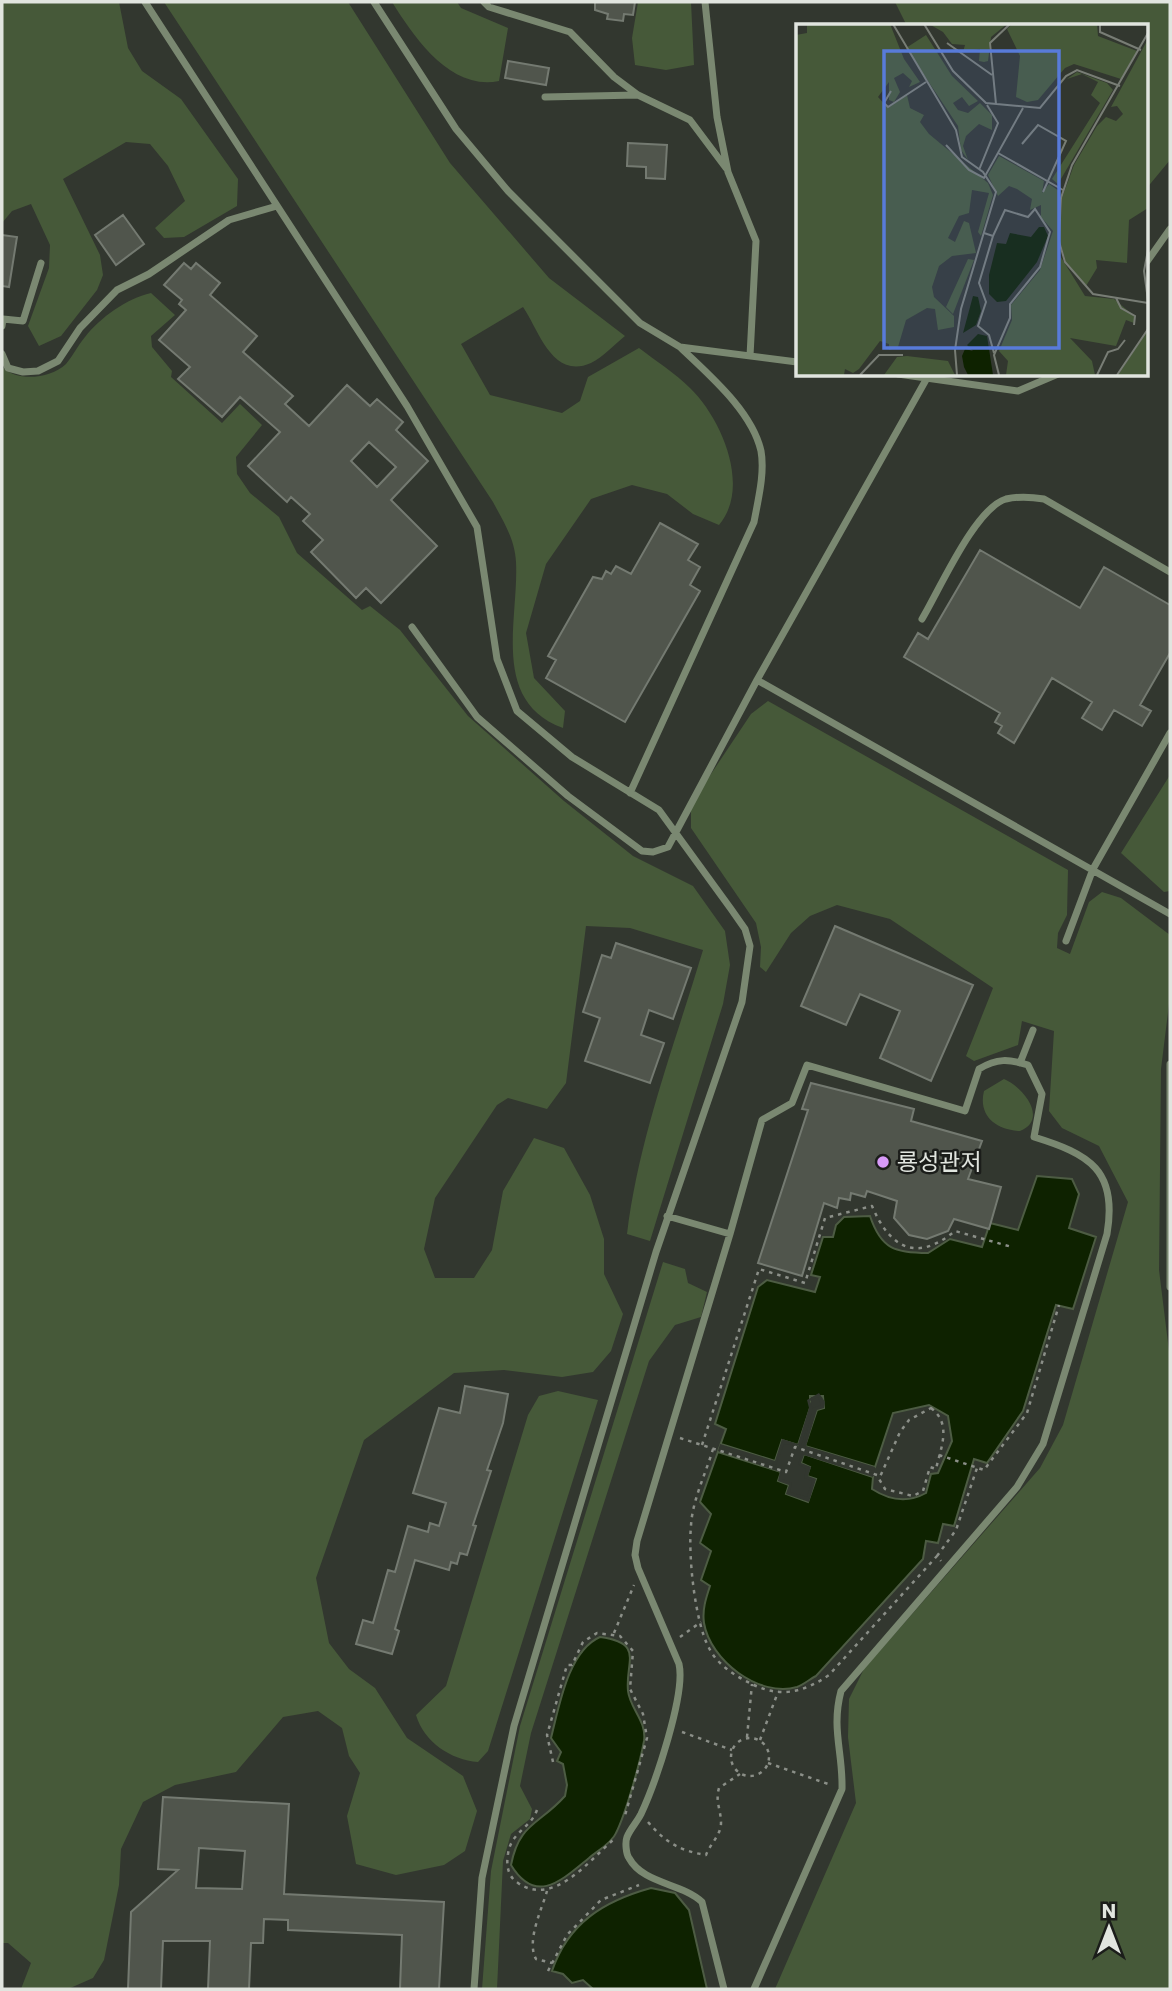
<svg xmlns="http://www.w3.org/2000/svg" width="1172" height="1991" viewBox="0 0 1172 1991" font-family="Poppins,'Noto Sans KR',sans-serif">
<rect width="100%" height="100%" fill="#32372f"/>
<path fill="#465939" d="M2,2H119L128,48L142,71L181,99L238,179L237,206L184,237L164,238L155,228L185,201L168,166L150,144L126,142L63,179L100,255L103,275L97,290L61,336L39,346L28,326L49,268L50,245L31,204L12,211L2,223Z
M164,2H348L450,163L549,278L625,336C615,344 603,357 591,363C552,380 539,330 523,307L461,344L490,395L562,413L580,401L588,377L639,348C656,361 675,373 690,388C722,419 751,487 719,525L693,514L667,494L632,485L591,499L546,564L526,633L534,678L565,711L563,728C490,701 519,620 516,562C515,539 503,521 493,502Z
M392,2H457L461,8L508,28L499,81C450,91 414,37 392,2Z
M638,2H691L694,65L666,70L635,65L632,38Z
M895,2H1170V160L1146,189V26H907Z
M151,293L175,315L151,336L152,347L172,371L171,377L222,423L240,404L262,425L236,457L237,474L250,493L279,517L297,553L362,610L370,606L400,630L468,716L564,801L633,856L693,886L725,931L730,965L723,1004L650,1241L627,1234C639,1136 675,1044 703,950L630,928L586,926L566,1083L547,1109L508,1098L497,1105L435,1198L424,1249L435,1278H474L492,1250L503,1191L534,1138L564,1148L590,1195L604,1239V1274L623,1314L611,1351L593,1372L562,1377L504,1370L454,1373L364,1440L316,1578L329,1643L349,1669L375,1688L407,1738L463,1776L477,1811L465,1851L444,1865L396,1875L356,1864L347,1816L360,1773L349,1756L342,1728L318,1711L283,1717L236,1772L175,1785L143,1802L121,1849L119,1885L104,1960L93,1978L68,1989H21L31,1963L8,1943H2V367C17,382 50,379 66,364C73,356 78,345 85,337C101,317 126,299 151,293Z
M768,701L1068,870L1067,915L1058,933L1057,948L1070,954L1089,902L1102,892L1121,898L1170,935V996L1161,1069L1159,1270L1170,1359V1989H775L856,1803L848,1737L849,1699L864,1669L1040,1468L1063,1425L1128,1202L1099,1146L1062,1128L1049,1111L1054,1031L1022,1021L1018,1045L974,1061L966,1056L993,988L890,919L837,905L810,916L791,933L766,972L760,967L761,947L756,923L691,828V804L751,714Z
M1170,775V891L1164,892L1121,853Z
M1004,1079C1023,1087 1049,1119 1020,1131C995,1130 978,1115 984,1091Z
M663,1262L685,1269L688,1283L707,1292L701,1317L675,1325L649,1361L531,1733L520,1786L532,1809L530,1819L511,1834L503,1861L497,1989H482L491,1871L520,1726Z
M558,1391L598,1400L488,1751L478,1762C451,1760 424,1742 416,1715L446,1686L528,1415L539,1396Z"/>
<path fill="#0e2200" stroke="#4d5c43" stroke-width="2" fill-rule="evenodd" d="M1037,1176L1072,1179L1079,1194L1069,1228L1096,1237L1073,1309L1056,1305L1023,1411L987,1463L974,1459L954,1526L943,1524L938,1543L926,1541L923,1559L816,1676C810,1679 803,1685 797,1687C759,1698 710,1660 704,1623C702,1610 706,1598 710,1586L701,1580L711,1551L700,1543L711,1514L700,1502L726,1429L715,1424L758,1287L767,1280L815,1292L820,1277L811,1275L823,1237H833L836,1225L844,1217L870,1216C881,1249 895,1253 928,1253L950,1239L982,1247L990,1223L1018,1230ZM810,1396H823L824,1408L817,1410L805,1446L875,1467L893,1413L929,1405L948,1416L952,1441L938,1473L931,1474L926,1493C908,1503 889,1500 872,1489L873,1477L804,1454L801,1463L810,1467L807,1476L816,1479L808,1502L786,1494L789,1485L778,1481L781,1472L718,1452L721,1444L775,1461L782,1440L798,1445L810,1408Z
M600,1637C645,1643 625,1662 628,1691C630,1709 647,1721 644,1741C640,1763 626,1813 616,1833C612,1843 597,1851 589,1858C562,1880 536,1906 511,1865C519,1823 539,1825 565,1796L567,1785L563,1764L557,1761L561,1752L551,1738C559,1707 568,1651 600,1637Z
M651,1888L675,1893L689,1910L707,1989H593L583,1980L572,1983L563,1974L552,1971C568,1923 604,1901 651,1888Z"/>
<path fill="#32372f" d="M819,1393L825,1402L824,1408L817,1410L806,1446L875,1467L874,1471L803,1448L813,1408L821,1405L818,1397L810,1401L813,1409L801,1446L784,1444L776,1465L722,1449L782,1469V1479L792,1483L790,1492L807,1497L812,1481L804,1478L806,1469L798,1464L803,1451L873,1473V1477L804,1455L801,1463L811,1467L808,1476L816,1479L809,1502L786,1494L789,1485L778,1481L780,1472L718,1451L720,1444L775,1461L782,1439L798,1444L809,1408L807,1400Z"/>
<path fill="#50554c" stroke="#747a71" stroke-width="2" fill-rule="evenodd" d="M595,2H635L633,15L624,14L623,21L607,19L608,14L595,10Z
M508,61L549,68L546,85L505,78Z
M628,143L667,145L665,179L646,178V167L627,166Z
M123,215L144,244L116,265L95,235Z
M2,235L17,237L9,287L2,286Z
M184,263L191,269L196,263L220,283L210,295L257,336L243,352L293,396L285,404L309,426L347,385L370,406L377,399L403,422L396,430L428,461L391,500L437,546L381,603L366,588L356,598L311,552L323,540L303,521L310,514L291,497L287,502L248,466L280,432L240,397L222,417L178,379L190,367L159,340L186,310L179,304L182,300L164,285ZM369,442L396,467L377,487L351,461Z
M660,523L698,544L688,560L700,567L690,585L700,591L625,722L546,678L556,660L548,656L593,577L602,579L606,571L611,574L616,566L631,574Z
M980,550L1080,608L1104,567L1170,605V653L1140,705L1151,711L1142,726L1114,710L1102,730L1082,718L1092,702L1052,678L1014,743L998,733L1002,726L995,722L1000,713L904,657L918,633L928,639Z
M835,926L973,985L931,1081L880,1058L900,1011L860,994L846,1025L801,1006Z
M616,943L691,968L673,1019L649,1010L641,1035L664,1043L650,1083L585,1061L600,1018L583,1012L602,955L611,958Z
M811,1083L914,1109L911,1121L982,1141L968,1179L1001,1187L989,1229L954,1219L948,1231L927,1239L909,1235L894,1218L897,1201L867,1191L865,1197L851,1193L850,1200L839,1198L837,1208L824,1203L802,1276L758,1263L808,1110L802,1109Z
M465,1386L508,1394L503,1423L487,1470L491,1471L473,1525L476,1526L467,1555L460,1553L457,1564L451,1562L449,1570L415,1560L395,1629L399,1631L392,1654L356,1644L363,1620L373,1623L388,1570L395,1572L408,1526L428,1532L430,1523L439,1526L446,1503L413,1493L439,1408L460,1413Z
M163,1797L289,1804L284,1894L444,1902L439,1989H400L402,1935L288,1930V1920L264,1919L263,1943H251L249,1989H208L210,1941H163L161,1989H128L131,1912L178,1870L158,1869ZM199,1848L245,1851L242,1889L196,1888Z"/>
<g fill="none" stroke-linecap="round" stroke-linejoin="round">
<path stroke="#8b8f88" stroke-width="2.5" stroke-dasharray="3.5 5" stroke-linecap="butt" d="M931,1408C952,1424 941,1447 936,1469L930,1467L923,1491L913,1496L885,1489L879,1479L900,1432L909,1420Z
M680,1438L786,1472L795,1447L880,1476
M702,1445L759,1269L805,1283L825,1218L872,1206C890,1248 916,1263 955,1231L1012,1247
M713,1449C706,1473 692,1501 691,1526C688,1556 695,1622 709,1648C718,1666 737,1677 754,1685C782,1698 804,1692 829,1675L937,1556L941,1561
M939,1455L984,1470L1027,1413L1059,1305
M937,1556L956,1530L977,1468
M614,1633L634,1585
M680,1637L701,1622
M682,1732L732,1750
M747,1737L752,1684
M731 1757a19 19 0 1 1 38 0a19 19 0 1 1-38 0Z
M760,1740L778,1692
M553,1762L547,1735L567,1665H572L583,1642L597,1633L620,1636L633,1651L630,1689L643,1714L647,1738L624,1819
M768,1763L831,1785
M537,1810C530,1829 511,1832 508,1854C506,1865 508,1877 518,1883C553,1907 588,1862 613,1840
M648,1822C665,1842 680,1851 706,1855C710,1844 721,1835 721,1823C721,1810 715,1801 719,1788L740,1774
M547,1891C542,1909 526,1941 536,1959L552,1963
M548,1971L567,1935L601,1900L639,1885"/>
<path stroke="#7a8871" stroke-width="7" d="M145,2L407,406L477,527L497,659L517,711L572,757L659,810L731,909L745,929L750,946L742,1002L656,1252L514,1726L482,1878L474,1989
M374,2L456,129L508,191L640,323L680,347L797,362
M484,2L489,7L570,32L614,77L638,95L690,120L726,168
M705,2L717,117L728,172L756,241L750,356
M545,97L637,95
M1146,263L1170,229
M2,326L3,319L23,321L41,263
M2,354L8,368L23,372L38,371L58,361L80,328L117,290L149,274L229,220L277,206
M898,374L1018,391L1058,374
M922,619C939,591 975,508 1006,499C1019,496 1032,497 1044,499L1170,572
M412,627L477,717L568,796L642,851L653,852L668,847L757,680L927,378
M757,680L1170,914
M630,793L754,522C758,500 765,473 761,451C752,411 709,375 681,348
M1066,941L1093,869L1170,733
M1020,1063L1033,1030
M1170,1064V1287
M667,1216L730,1234L762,1120L792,1103L807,1065L965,1111L979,1069C997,1058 1009,1059 1028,1065L1042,1094L1034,1137C1089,1154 1118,1170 1107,1234L1043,1444L1017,1487L841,1691C831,1729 843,1752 842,1789L754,1989
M724,1989L702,1902C682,1883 643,1884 629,1858C626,1854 625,1842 627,1837C630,1829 637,1822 641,1814C655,1784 686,1694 679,1664L638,1568L635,1555L637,1541L730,1234"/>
</g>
<circle fill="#d89af8" stroke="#1b1d1a" stroke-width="2.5" cx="883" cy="1162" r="7"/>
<g text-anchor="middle" stroke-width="5" stroke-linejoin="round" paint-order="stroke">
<g font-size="23" fill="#e1e5df" stroke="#1b1d1a" text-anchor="start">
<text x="897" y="1170">룡성관저</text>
</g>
</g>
<g transform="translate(796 24)">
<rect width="352" height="352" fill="#32372f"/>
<path d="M11,0H94L108,35L124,58L113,63L116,57L107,49L98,54L104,68L98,78L93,76V58L82,73L92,84L111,71L114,84L128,91L124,98L133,110L192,159L197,171L185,212L182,208L193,169L176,166L173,189L163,192L152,214L159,218L168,197L173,199L180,229L156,232L143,242L136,263L138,273L158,292V303L142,306L139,285L131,284L110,296L102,323L93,326V320L84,317L63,345L57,349L49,345L48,351H0V11L11,9ZM133,0H211L195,13L192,37L188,38L183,37L184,25L167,28L169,21L156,20L147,8ZM216,0H301L302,12L341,27L325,55L278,40L269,44L242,76L231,78L220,73L224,32L211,5ZM130,11L156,52L182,77L173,82L166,73L157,79L162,86L172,89L184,79L196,91V106L183,100L170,112L167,122L172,136L165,126L162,102L110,24ZM352,15V184L333,196L331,239L300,236L301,244L290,262L270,238L264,217L266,174L278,141L301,102L310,93L320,97L327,90L321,82L315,83ZM281,48L311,59L317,66L262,160L256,155L304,79L295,71L302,58L286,50L271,55ZM203,132L248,157L246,169L253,160L263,167V230L289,272L318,275L338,292V299L330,296L320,322L274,314L296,337L299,351H210L212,337L203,327L216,296L215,281L244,246L257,207L245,193V181L234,186L236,175L221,165L213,162L202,172L192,151ZM172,235L178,236L157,290L150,283ZM352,306V351H322ZM111,332L152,337L159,351H88L101,333Z" fill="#465939"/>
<path d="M243,203H248L252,212L241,238L210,277L201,278L193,270V251L201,219L210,220L214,209L235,213ZM177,272L182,273L185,287L180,301L167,309ZM182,310L191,312L197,351H172L168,343L166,332L169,325L177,327L171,321Z" fill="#0e2200"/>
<path fill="none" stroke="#787d75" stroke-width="2" d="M97,0L160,106L166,133L187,148L200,168L165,285L159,326L161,351M128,0L157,47L190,79L244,84L270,52L281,46L324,62M304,0V8L345,26M352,9L276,141L265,174L263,217L269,238L297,270L352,279M151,19L196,51M95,67L88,79L92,83L130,58M200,80L194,19L214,0M226,120L242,101L270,117L247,168M150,121L173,146L188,154L227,84M202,129L267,166M183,146L202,99L191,81M188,209L197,212L209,186L232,193L239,185L254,208L244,243L214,280V294L198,331L203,351M197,212L183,259L190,278L182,302L193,311L198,329M352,226L348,247L352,276M320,274L325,284L339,292L338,301M64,351L83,331H107M301,351L312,328L322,325L329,316M321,351L352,305"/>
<path fill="#587bda" fill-opacity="0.15" stroke="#587bda" stroke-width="3.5" d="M88,27H263V324H88Z"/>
<rect width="352" height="352" fill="none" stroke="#e1e5df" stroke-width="3.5"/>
</g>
<rect width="1172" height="1991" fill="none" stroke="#e1e5df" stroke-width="7"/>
<g transform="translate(1109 1928)" stroke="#1b1d1a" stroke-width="5" paint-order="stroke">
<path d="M0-5L12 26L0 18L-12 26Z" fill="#e1e5df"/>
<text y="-10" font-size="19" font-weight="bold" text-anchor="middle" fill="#e1e5df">N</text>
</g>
</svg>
